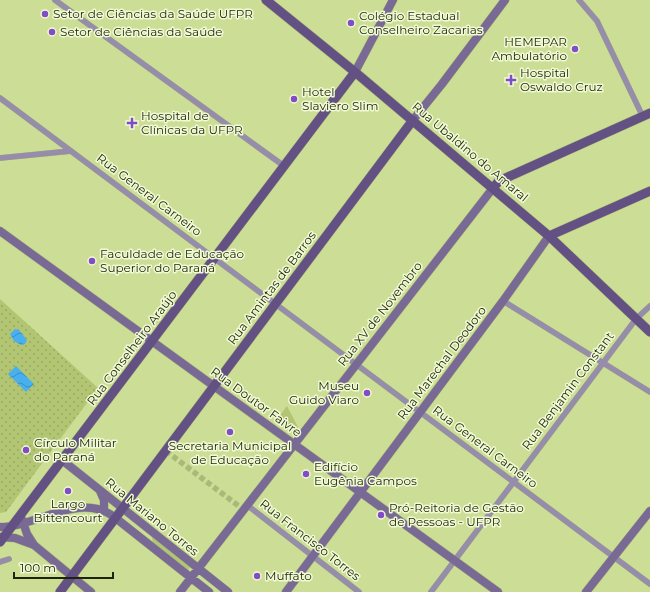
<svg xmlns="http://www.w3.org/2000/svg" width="650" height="592" viewBox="0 0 650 592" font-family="Montserrat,sans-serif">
<defs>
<pattern id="park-dots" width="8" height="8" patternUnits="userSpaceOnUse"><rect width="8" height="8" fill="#b2c573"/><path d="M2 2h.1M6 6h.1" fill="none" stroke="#99a962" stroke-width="1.8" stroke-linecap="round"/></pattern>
<pattern id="water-waves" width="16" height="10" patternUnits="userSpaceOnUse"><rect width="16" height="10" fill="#49b0ef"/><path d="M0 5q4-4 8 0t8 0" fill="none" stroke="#3c8fc0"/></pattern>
</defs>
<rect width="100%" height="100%" fill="#ccde95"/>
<path fill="#b2c573" d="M287,406L298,427L294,432L277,419Z
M151,530L193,563L187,572L153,544Z"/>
<path fill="url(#park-dots)" d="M0,299L98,388L6,512L0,513Z"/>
<path fill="url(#water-waves)" d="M15,329L19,330L27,340L25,344L21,345L14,341L10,334Z
M16,366L34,384L26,392L8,374Z"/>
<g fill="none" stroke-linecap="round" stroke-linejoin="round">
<path stroke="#a9b979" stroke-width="5.5" stroke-dasharray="5.5 3" stroke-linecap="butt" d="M166,451L244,510"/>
<g stroke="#a9b979" stroke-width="6">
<path id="street" d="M55,0L284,166
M579,0L597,21L643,117
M0,98L650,584
M0,158L71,151
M503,301L650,392
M247,505L359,592
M0,562L9,559
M431,592L636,319L650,306"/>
</g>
<g stroke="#a9b979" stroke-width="9">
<path id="secondary" d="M355,72L393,0
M413,120L442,84L505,0
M0,231L498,592
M62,460L228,592
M100,491L104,500V511
M22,519L27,534L34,545
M0,527C36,527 78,492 113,516L209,592
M0,537L15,538L34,545L91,592
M180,592L493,188
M286,592L503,301L549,236
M586,592L650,511"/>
</g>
<g stroke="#a9b979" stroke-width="10">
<path id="primary" d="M266,0L355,72L549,236L650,332
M493,188L499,181L650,113
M549,236L650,191
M0,542L355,72
M60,592L413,120"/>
</g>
<use href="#street" stroke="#968daa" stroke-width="5.5"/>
<use href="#secondary" stroke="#786a94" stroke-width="8"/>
<use href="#primary" stroke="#635183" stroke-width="9"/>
</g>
<g fill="#804dc5" stroke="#f1fad6" stroke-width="1.5">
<circle cx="45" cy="14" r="4"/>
<circle cx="351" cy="23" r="4"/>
<circle cx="52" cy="32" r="4"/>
<circle cx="575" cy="49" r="4"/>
<path d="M509 74h4v4h4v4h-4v4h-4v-4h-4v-4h4z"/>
<circle cx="294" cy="99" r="4"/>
<path d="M130 117h4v4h4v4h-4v4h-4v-4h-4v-4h4z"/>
<circle cx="92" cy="261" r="4"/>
<circle cx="367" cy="393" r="4"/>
<circle cx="230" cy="432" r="4"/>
<circle cx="26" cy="450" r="4"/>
<circle cx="306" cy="474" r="4"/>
<circle cx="68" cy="491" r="4"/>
<circle cx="381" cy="515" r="4"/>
<circle cx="257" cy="576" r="4"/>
</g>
<g text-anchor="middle" stroke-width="3" stroke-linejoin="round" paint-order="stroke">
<g font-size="12" fill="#1e2407" stroke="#f1fad6" text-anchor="start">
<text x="53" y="18">Setor de Ciências da Saúde UFPR</text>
<text x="359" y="20">Colégio Estadual<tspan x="359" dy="14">Conselheiro Zacarias</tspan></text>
<text x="60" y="36">Setor de Ciências da Saúde</text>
<text x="567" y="46" text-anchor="end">HEMEPAR<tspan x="567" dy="14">Ambulatório</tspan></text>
<text x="520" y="77">Hospital<tspan x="520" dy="14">Oswaldo Cruz</tspan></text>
<text x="302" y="96">Hotel<tspan x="302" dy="14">Slaviero Slim</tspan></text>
<text x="141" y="120">Hospital de<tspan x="141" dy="14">Clínicas da UFPR</tspan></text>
<text x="100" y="258">Faculdade de Educação<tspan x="100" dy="14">Superior do Paraná</tspan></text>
<text x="359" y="390" text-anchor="end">Museu<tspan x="359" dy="14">Guido Viaro</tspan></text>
<text x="34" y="447">Círculo Militar<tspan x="34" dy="14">do Paraná</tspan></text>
<text x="230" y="450" text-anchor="middle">Secretaria Municipal<tspan x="230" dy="14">de Educação</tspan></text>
<text x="314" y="471">Edifício<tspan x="314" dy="14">Eugênia Campos</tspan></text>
<text x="68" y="508" text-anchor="middle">Largo<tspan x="68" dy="14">Bittencourt</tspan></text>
<text x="389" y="512">Pró-Reitoria de Gestão<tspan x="389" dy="14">de Pessoas - UFPR</tspan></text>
<text x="265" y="580">Muffato</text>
</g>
<g font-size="12" fill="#1e2407" stroke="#f1fad6">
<text transform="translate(470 152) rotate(40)" y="4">Rua Ubaldino do Amaral</text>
<text transform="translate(149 195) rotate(37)" y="4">Rua General Carneiro</text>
<text transform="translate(272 288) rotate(-53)" y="4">Rua Amintas de Barros</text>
<text transform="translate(380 314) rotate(-52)" y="4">Rua XV de Novembro</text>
<text transform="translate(132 348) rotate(-53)" y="4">Rua Conselheiro Araújo</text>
<text transform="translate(442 363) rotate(-53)" y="4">Rua Marechal Deodoro</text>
<text transform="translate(568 391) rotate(-53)" y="4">Rua Benjamin Constant</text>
<text transform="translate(256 402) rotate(36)" y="4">Rua Doutor Faivre</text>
<text transform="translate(485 447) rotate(37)" y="4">Rua General Carneiro</text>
<text transform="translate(152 517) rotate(39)" y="4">Rua Mariano Torres</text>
<text transform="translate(310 540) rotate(38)" y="4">Rua Francisco Torres</text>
</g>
</g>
<path d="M14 572v6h99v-6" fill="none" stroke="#1e2407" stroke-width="2"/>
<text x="20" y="572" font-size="12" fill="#1e2407" stroke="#f1fad6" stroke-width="3" paint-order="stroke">100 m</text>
</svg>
